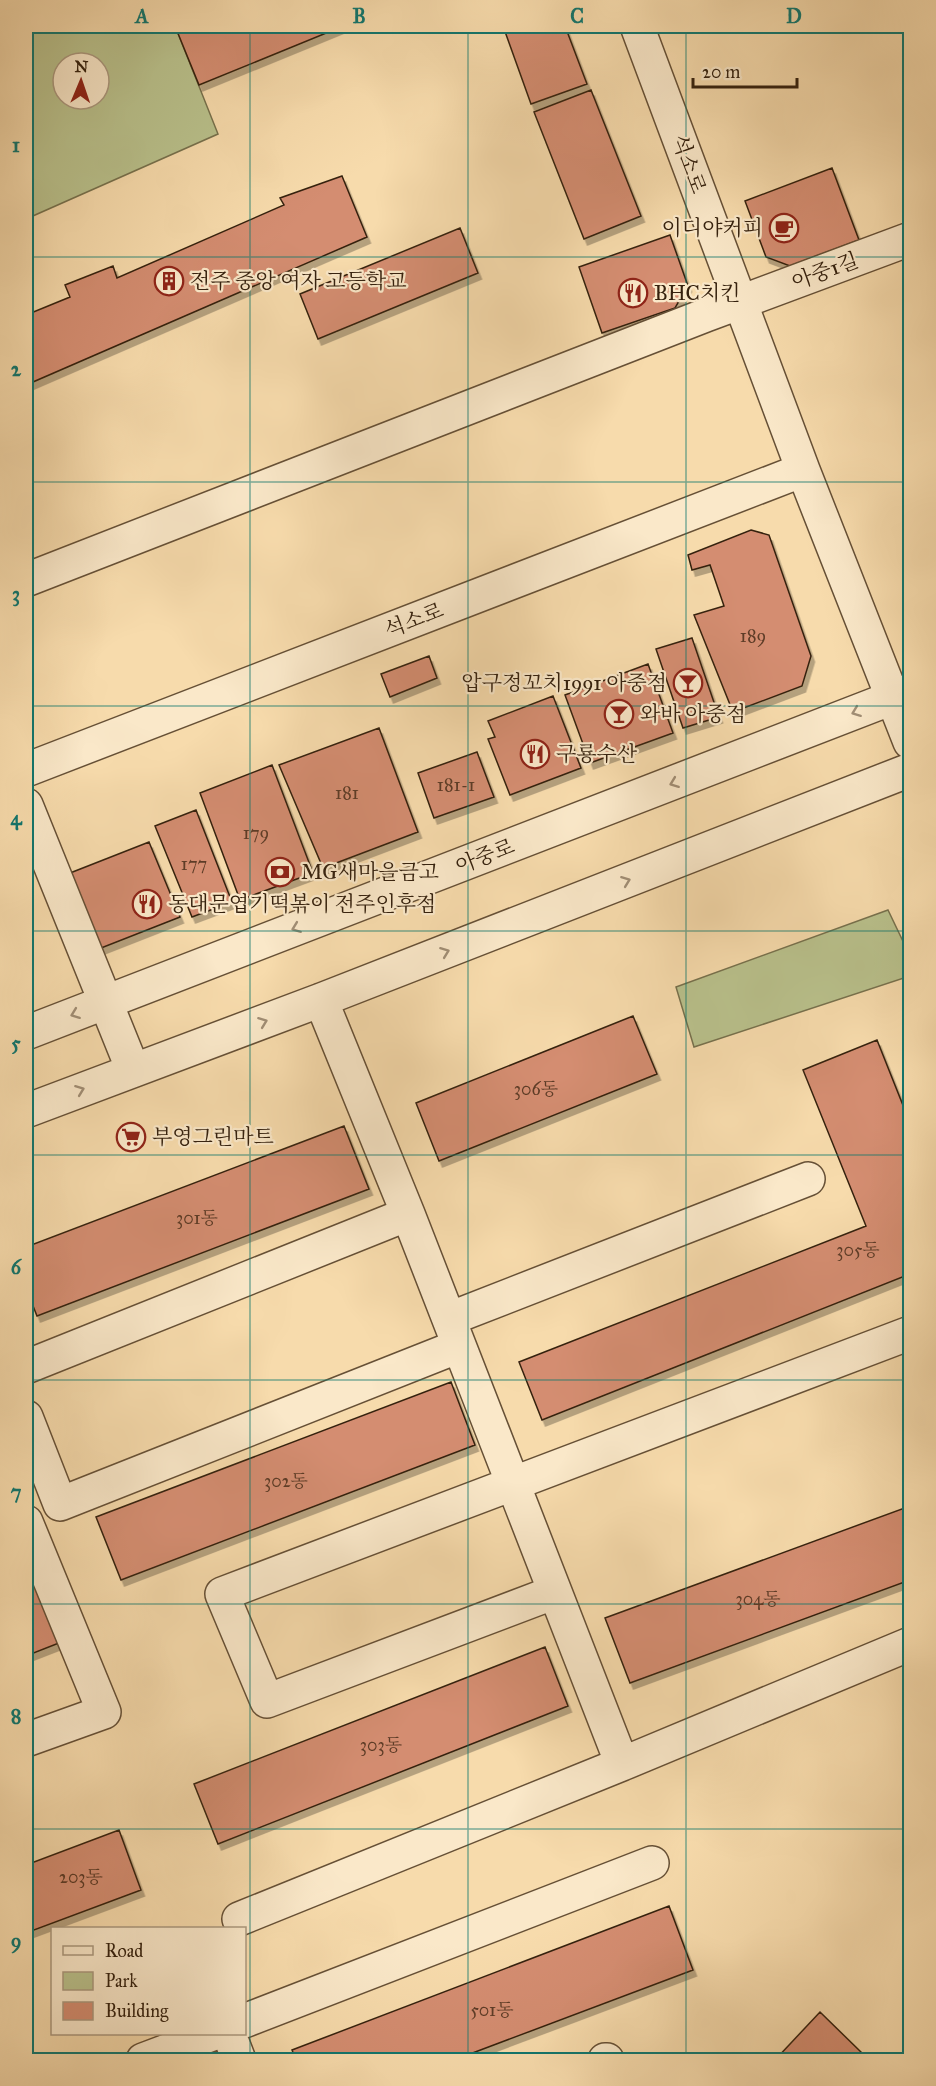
<svg xmlns="http://www.w3.org/2000/svg" width="936" height="2086" viewBox="0 0 936 2086" font-family="'IM FELL Great Primer','Noto Serif KR',serif">
<defs>
<filter id="shadow"><feDropShadow dx="3.5" dy="6" stdDeviation="0" flood-color="#0004"/></filter>
</defs>
<rect width="100%" height="100%" fill="#f7dbac"/>
<filter id="stains"><feTurbulence type="fractalNoise" baseFrequency=".00333" numOctaves="4"/><feColorMatrix values="0 0 0 0 .2 0 0 0 0 .09 0 0 0 0 .02 0 0 0 .5 -.17"/></filter>
<radialGradient id="worn" r=".72"><stop offset=".6" stop-color="#630" stop-opacity="0"/><stop offset="1" stop-color="#630" stop-opacity=".3"/></radialGradient>
<path fill="#b9c18c" stroke="#77714d" stroke-width="1.5" fill-rule="evenodd" d="M26,26H175L218,134L26,219ZM63,63H99V99H63Z
M888,910L910,956V976L694,1047L676,987Z"/>
<path fill="#d48d71" stroke="#35210e" stroke-width="1.5" filter="url(#shadow)" d="M175,26H341V27L199,85Z
M503,26H565L587,84L531,104Z
M591,90L641,216L584,239L534,112Z
M832,168L859,240L790,266L766,257L745,201Z
M342,176L367,237L26,385V315L70,297L65,285L113,266L117,278L284,205L280,198Z
M460,228L478,273L318,339L300,294Z
M670,235L688,286L675,308L602,333L579,267Z
M751,530L769,535L811,656L802,686L733,712L694,615L724,606L710,565L692,570L688,555Z
M692,638L719,717L683,728L656,649Z
M429,656L437,678L390,697L381,674Z
M648,664L673,733L590,763L565,695Z
M553,696L581,768L510,795L488,739L495,737L488,721Z
M379,728L418,832L323,868L279,765Z
M477,752L494,797L434,818L418,773Z
M272,765L313,873L240,900L200,793Z
M196,810L232,902L192,917L155,826Z
M149,842L180,917L96,950L65,875Z
M633,1016L657,1074L439,1161L416,1103Z
M877,1040L910,1123V1274L542,1420L519,1362L866,1226L803,1070Z
M344,1126L369,1189L37,1316L26,1288V1247Z
M451,1382L475,1445L121,1580L96,1517Z
M910,1506V1580L630,1683L605,1618Z
M40,1580L64,1641L26,1656V1585Z
M545,1647L568,1706L218,1844L194,1784Z
M119,1830L141,1890L26,1933V1865Z
M669,1906L693,1970L454,2060H296L292,2050Z
M820,2012L863,2054L857,2060H775Z"/>
<g fill="none" stroke-linecap="round" stroke-linejoin="round">
<g stroke="#665036" stroke-width="36">
<path id="minor" d="M637,26L803,470L910,742
M26,580L706,315L910,239
M26,770L803,470
M26,805L133,1070
M26,1033L910,691
M26,1111L321,1000L910,770
M449,1319L808,1179
M26,1367L408,1214
M26,1417L60,1504L459,1346
M26,1522L104,1712L26,1740
M555,1592L267,1701L222,1594L910,1333
M622,1764L910,1644
M239,1919L622,1764L408,1214L321,1000
M244,2021L652,1863
M229,2034L239,2060
M143,2060L212,2034
M605,2060H607"/>
</g>
<use href="#minor" stroke="#fae8c9" stroke-width="33"/>
</g>
<defs><path id="oneway-chevron" d="M-2-3.5L2.5 0L-2 3.5" fill="none" stroke-width="1.6" stroke-linecap="round" stroke-linejoin="round" transform="scale(1.5)"/></defs>
<g stroke="#a18e75">
<use href="#oneway-chevron" transform="translate(856 712) rotate(159)"/>
<use href="#oneway-chevron" transform="translate(674 783) rotate(159)"/>
<use href="#oneway-chevron" transform="translate(626 881) rotate(-21)"/>
<use href="#oneway-chevron" transform="translate(296 928) rotate(159)"/>
<use href="#oneway-chevron" transform="translate(445 952) rotate(-21)"/>
<use href="#oneway-chevron" transform="translate(75 1014) rotate(159)"/>
<use href="#oneway-chevron" transform="translate(263 1022) rotate(-21)"/>
<use href="#oneway-chevron" transform="translate(80 1090) rotate(-21)"/>
</g>
<path fill="none" stroke="#0f766e" stroke-width="1.5" stroke-opacity="0.55" d="M250,26V2060M468,26V2060M686,26V2060M26,257H910M26,482H910M26,706H910M26,931H910M26,1155H910M26,1380H910M26,1604H910M26,1829H910"/>
<defs>
<g id="cafe-ring" transform="scale(1.5)"><circle r="9.5" fill="#fae8c9" stroke="#8f2418" stroke-width="1.5"/><path d="M-5.5-4.5H6V0H3Q3 3.5 0 3.5H-2.5Q-5.5 3.5-5.5 0ZM3-3.2v2h1.7v-2ZM-6 4.5H4V6H-6Z" fill="#8f2418"/></g>
<g id="building-ring" transform="scale(1.5)"><circle r="9.5" fill="#fae8c9" stroke="#8f2418" stroke-width="1.5"/><path d="M-4-6H4V6H1V3H-1V6H-4ZM-2.5-4.3h1.7v1.8h-1.7ZM.8-4.3h1.7v1.8H.8ZM-2.5-1h1.7V.8h-1.7ZM.8-1h1.7V.8H.8Z" fill="#8f2418"/></g>
<g id="restaurant-ring" transform="scale(1.5)"><circle r="9.5" fill="#fae8c9" stroke="#8f2418" stroke-width="1.5"/><path d="M-5-6h1v4h1v-4h1v4h1v-4h1v5L-1.5 .5V6h-2V.5L-5-1ZM5-6V6H3V1.5H1.5Q1.5-4 5-6Z" fill="#8f2418"/></g>
<g id="bar-ring" transform="scale(1.5)"><circle r="9.5" fill="#fae8c9" stroke="#8f2418" stroke-width="1.5"/><path d="M-6-5H6L.8 .8V4.5H3.5V6h-7V4.5H-.8V.8Z" fill="#8f2418"/></g>
<g id="bank-ring" transform="scale(1.5)"><circle r="9.5" fill="#fae8c9" stroke="#8f2418" stroke-width="1.5"/><path d="M-6-4H6V4H-6ZM0-2.3a2.3 2.3 0 1 0 0 4.6a2.3 2.3 0 1 0 0-4.6Z" fill="#8f2418"/></g>
<g id="supermarket-ring" transform="scale(1.5)"><circle r="9.5" fill="#fae8c9" stroke="#8f2418" stroke-width="1.5"/><path d="M-6-5.5h2.5l.6 2H6L4.5 2H-2.5L-4.4-4H-6ZM-1.5 3.2a1.3 1.3 0 1 0 .1 0ZM3 3.2a1.3 1.3 0 1 0 .1 0Z" fill="#8f2418"/></g>
</defs>
<g fill-rule="evenodd">
<use href="#cafe-ring" x="784" y="228"/>
<use href="#building-ring" x="169" y="281"/>
<use href="#restaurant-ring" x="633" y="293"/>
<use href="#bar-ring" x="688" y="683"/>
<use href="#bar-ring" x="619" y="714"/>
<use href="#restaurant-ring" x="535" y="754"/>
<use href="#bank-ring" x="280" y="872"/>
<use href="#restaurant-ring" x="147" y="904"/>
<use href="#supermarket-ring" x="131" y="1137"/>
</g>
<g text-anchor="middle" stroke-width="4.5" stroke-linejoin="round" paint-order="stroke">
<g font-size="18" fill="#5d3c27">
<text x="753" y="642">189</text>
<text x="456" y="791">181-1</text>
<text x="347" y="799">181</text>
<text x="256" y="839">179</text>
<text x="194" y="870">177</text>
<text x="536" y="1095">306동</text>
<text x="197" y="1224">301동</text>
<text x="858" y="1256">305동</text>
<text x="286" y="1487">302동</text>
<text x="758" y="1605">304동</text>
<text x="381" y="1751">303동</text>
<text x="81" y="1883">203동</text>
<text x="492" y="2016">501동</text>
</g>
<g font-size="21" fill="#35210e" stroke="#fae8c9">
<text transform="translate(689 164) rotate(70)" y="7">석소로</text>
<text transform="translate(825 271) rotate(-20)" y="7">아중1길</text>
<text transform="translate(414 620) rotate(-21)" y="7">석소로</text>
<text transform="translate(485 856) rotate(-21)" y="7">아중로</text>
</g>
<g font-size="21" fill="#35210e" stroke="#fae8c9" text-anchor="start">
<text x="763" y="235" text-anchor="end">이디야커피</text>
<text x="190" y="288">전주 중앙 여자 고등학교</text>
<text x="654" y="300">BHC치킨</text>
<text x="667" y="690" text-anchor="end">압구정꼬치1991 아중점</text>
<text x="640" y="721">와바 아중점</text>
<text x="556" y="761">구룡수산</text>
<text x="301" y="879">MG새마을금고</text>
<text x="168" y="911">동대문엽기떡볶이 전주인후점</text>
<text x="152" y="1144">부영그린마트</text>
</g>
</g>
<rect width="936" height="2086" fill="none" stroke="#f7dbac" stroke-width="66"/>
<rect x="51" y="1927" width="195" height="108" fill="#fae8c9" stroke="#ab987e" stroke-width="1.5"/>
<rect x="63" y="1946" width="30" height="9" fill="#fae8c9" stroke="#ab987e" stroke-width="1.5"/>
<text x="105" y="1957" font-size="18" fill="#35210e">Road</text>
<rect x="63" y="1972" width="30" height="18" fill="#b9c18c" stroke="#ab987e" stroke-width="1.5"/>
<text x="105" y="1987" font-size="18" fill="#35210e">Park</text>
<rect x="63" y="2002" width="30" height="18" fill="#d48d71" stroke="#ab987e" stroke-width="1.5"/>
<text x="105" y="2017" font-size="18" fill="#35210e">Building</text>
<g transform="translate(81 81) rotate(2)"><circle r="28" fill="#fae8c9" stroke="#ab987e" stroke-width="1.5"/>
<path d="M0-4.5L10 22L0 15L-10 22Z" fill="#8f2418"/>
<text y="-9" font-size="16" font-weight="bold" text-anchor="middle" fill="#35210e">N</text>
</g>
<path d="M693 78v9h104v-9" fill="none" stroke="#35210e" stroke-width="3"/>
<text x="702" y="78" font-size="18" fill="#35210e" stroke="#fae8c9" stroke-width="4.5" paint-order="stroke">20 m</text>
<rect x="33" y="33" width="870" height="2020" fill="none" stroke="#0f766e" stroke-width="2"/>
<g font-size="20" text-anchor="middle" font-weight="bold" fill="#0f766e">
<text x="142" y="23">A</text>
<text x="359" y="23">B</text>
<text x="577" y="23">C</text>
<text x="794" y="23">D</text>
<text x="16" y="152">1</text>
<text x="16" y="376">2</text>
<text x="16" y="601">3</text>
<text x="16" y="825">4</text>
<text x="16" y="1050">5</text>
<text x="16" y="1274">6</text>
<text x="16" y="1499">7</text>
<text x="16" y="1723">8</text>
<text x="16" y="1948">9</text>
</g>
<rect width="100%" height="100%" filter="url(#stains)"/>
<rect width="100%" height="100%" fill="url(#worn)"/>
</svg>
